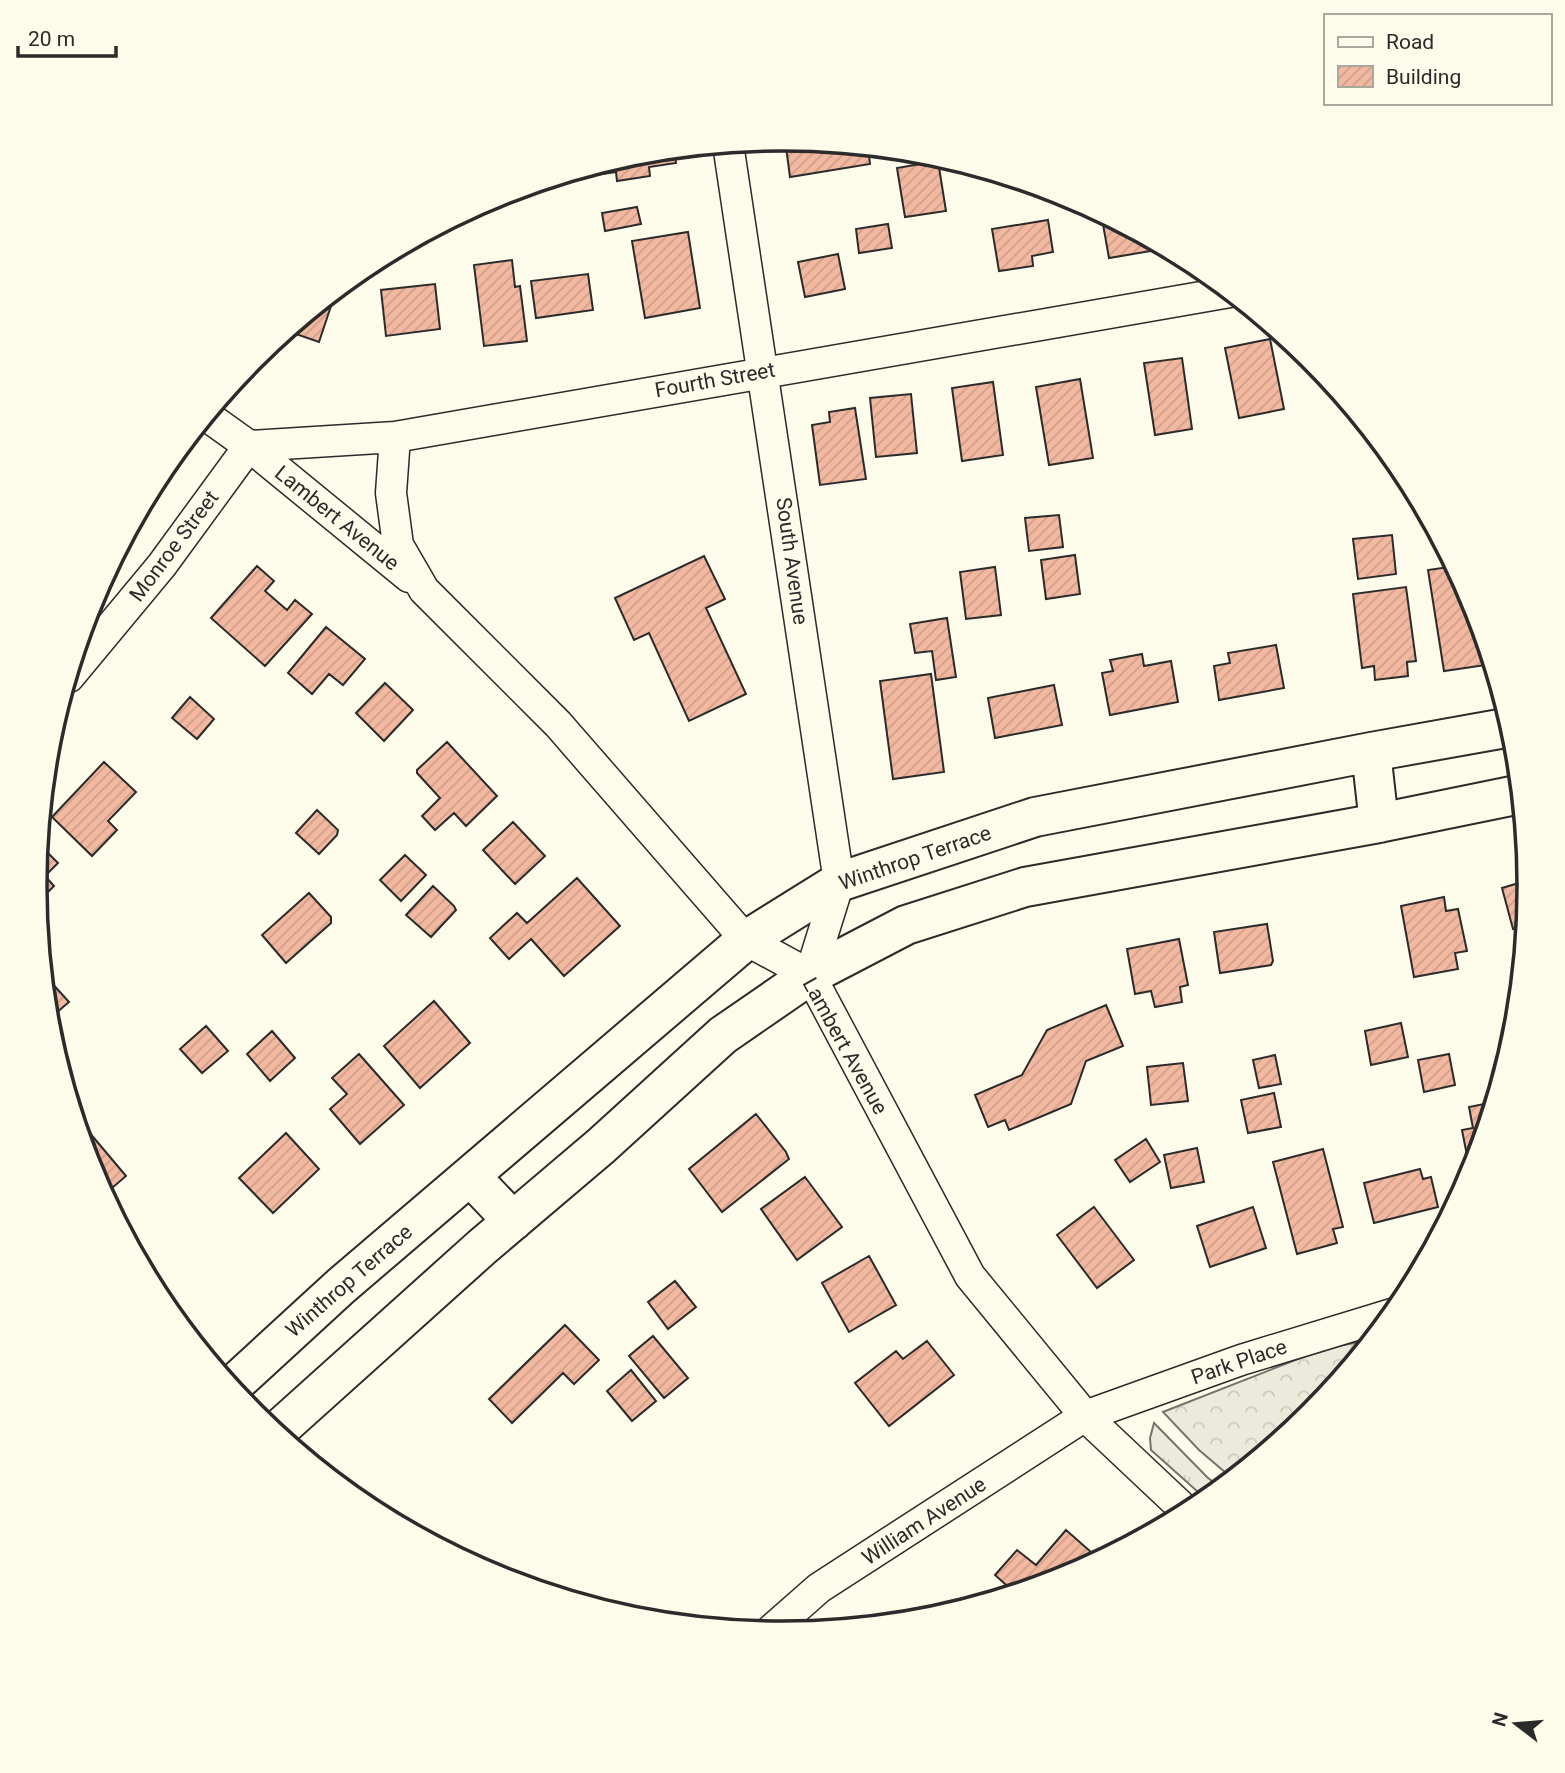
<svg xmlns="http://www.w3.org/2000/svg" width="1565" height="1773" viewBox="0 0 1565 1773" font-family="Roboto,sans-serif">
<defs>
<pattern id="grass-tufts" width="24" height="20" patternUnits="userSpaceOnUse" patternTransform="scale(1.75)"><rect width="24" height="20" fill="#ecebdb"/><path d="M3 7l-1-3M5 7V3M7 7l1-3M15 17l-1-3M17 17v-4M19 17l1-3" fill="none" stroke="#cbcabc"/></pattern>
<pattern id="forest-crowns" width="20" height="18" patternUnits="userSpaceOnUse" patternTransform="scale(1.75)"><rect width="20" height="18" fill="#ecebdb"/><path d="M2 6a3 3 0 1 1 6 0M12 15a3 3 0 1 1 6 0" fill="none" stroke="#cbcabc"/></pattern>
<pattern id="building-hatch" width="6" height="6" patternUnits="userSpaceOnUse" patternTransform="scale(1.75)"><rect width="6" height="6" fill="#f2b8a0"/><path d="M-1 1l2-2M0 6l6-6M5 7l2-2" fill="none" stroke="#d09e8a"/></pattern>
</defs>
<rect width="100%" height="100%" fill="#fdfbea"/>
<path fill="url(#grass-tufts)" stroke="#74746e" stroke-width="2" d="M1154,1423L1208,1478L1222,1488L1207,1500L1151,1450L1150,1438Z"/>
<path fill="url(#forest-crowns)" stroke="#74746e" stroke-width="2" d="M1372,1340L1311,1415L1233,1479L1199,1450L1163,1412L1326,1348Z"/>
<path fill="url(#building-hatch)" stroke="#2b2b2b" stroke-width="2" d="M785,139L868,147L870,164L790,177Z
M674,150L676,163L649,167L650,176L617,181L616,172L595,175L594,166L637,153Z
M938,161L946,211L905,217L897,168Z
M637,207L641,224L605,231L602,213Z
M1101,213L1149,239L1151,251L1109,258Z
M1048,220L1053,252L1032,256L1033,266L999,271L992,229Z
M888,224L892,248L859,253L856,229Z
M688,232L700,308L645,318L632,241Z
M838,254L845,289L805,297L798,262Z
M512,260L515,287L520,286L527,341L484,346L474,265Z
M588,274L593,310L536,318L531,281Z
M435,284L440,329L386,336L381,290Z
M336,291L319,342L287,331Z
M1270,339L1284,409L1239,418L1225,348Z
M1182,358L1192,429L1155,435L1144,363Z
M1080,379L1093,458L1049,465L1036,387Z
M993,382L1003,455L962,461L952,388Z
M911,394L917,453L876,457L870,398Z
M855,408L866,479L820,485L812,425L830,422L829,412Z
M1059,515L1063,547L1029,551L1025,518Z
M1392,535L1396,574L1358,579L1353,539Z
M1075,555L1080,594L1046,599L1041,560Z
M704,556L725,599L706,608L746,694L689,721L649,633L634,640L615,598Z
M257,566L274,581L265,591L287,610L295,600L312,614L265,666L211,618Z
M1455,566L1473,601L1487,646H1483L1486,665L1444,671L1428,570Z
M995,567L1001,615L966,619L960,572Z
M1406,587L1416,661L1407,662L1408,676L1375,680L1374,666L1362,668L1353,594Z
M947,618L956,677L936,680L932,651L915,653L910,624Z
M326,627L365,659L343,685L329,674L312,694L288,673Z
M1276,645L1284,688L1219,700L1214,666L1230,663L1228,653Z
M1142,654L1144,666L1171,661L1178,702L1110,715L1102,673L1113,671L1110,660Z
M931,674L944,772L893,779L880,681Z
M385,683L413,710L384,741L356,713Z
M1054,685L1062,725L995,738L988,698Z
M190,697L214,719L197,739L172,718Z
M447,742L497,796L466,826L454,813L435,830L422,816L440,798L417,773V770Z
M104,762L136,792L108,821L117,830L92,856L52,817Z
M317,810L338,830L337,835L319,854L296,833Z
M513,822L545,856L515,884L483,850Z
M39,844L58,863L45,876L54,886L37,903L35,887Z
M405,855L426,875L401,901L380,880Z
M577,878L620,926L564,976L531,939L509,959L490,938L517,913L527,923Z
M1529,880L1526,925L1513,929L1502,888Z
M433,886L454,906L456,910L431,937L406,915Z
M309,893L331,917V923L286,963L262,935Z
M1444,897L1446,911L1458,909L1467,951L1455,953L1458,969L1414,977L1401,906Z
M1267,924L1273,961L1271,965L1220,973L1214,932Z
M1179,939L1188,985L1180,987L1182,1002L1155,1007L1151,991L1135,994L1127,949Z
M49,980L69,1002L48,1020L45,984Z
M434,1001L470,1043L420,1088L384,1046Z
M1106,1005L1123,1046L1086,1061L1071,1104L1009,1130L1005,1120L988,1127L975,1095L1022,1075L1047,1030Z
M1401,1023L1408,1057L1371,1065L1365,1031Z
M206,1026L228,1051L202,1073L180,1049Z
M272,1031L295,1058L270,1081L247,1054Z
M359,1054L404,1105L360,1144L330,1109L347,1094L332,1078Z
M1449,1054L1455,1085L1424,1092L1418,1060Z
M1275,1055L1281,1084L1259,1088L1253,1060Z
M1183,1063L1188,1101L1151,1105L1147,1067Z
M1274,1093L1281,1127L1248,1133L1241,1100Z
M1494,1102L1473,1173L1471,1176L1462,1130L1473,1128L1469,1107Z
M756,1114L786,1152L789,1159L722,1212L689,1169Z
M78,1119L126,1176L104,1195L92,1172L76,1121Z
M286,1133L319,1169L273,1213L239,1178Z
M1146,1139L1160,1162L1130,1182L1115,1160Z
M1197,1148L1204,1182L1171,1188L1164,1155Z
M1323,1149L1343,1227L1333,1229L1337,1243L1297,1254L1273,1162Z
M1420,1169L1423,1179L1431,1177L1438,1207L1374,1223L1364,1183Z
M805,1177L842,1227L797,1260L761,1209Z
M1094,1207L1134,1260L1097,1288L1057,1235Z
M1253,1207L1266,1248L1210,1267L1197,1226Z
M869,1256L896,1305L849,1332L822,1283Z
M675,1281L696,1307L668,1329L648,1302Z
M565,1325L599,1360L574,1384L563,1373L512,1423L489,1399Z
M653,1336L688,1378L664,1398L629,1356Z
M927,1341L954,1375L889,1426L855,1383L896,1351L903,1359Z
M631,1370L656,1401L632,1421L607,1391Z
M1066,1530L1091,1552L1070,1576L1015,1593L995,1575L1017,1550L1036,1565Z"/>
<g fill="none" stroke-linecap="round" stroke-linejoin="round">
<g stroke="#2b2b2b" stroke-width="33">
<path id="street" d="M728,144L839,882L810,975
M207,416L249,446L395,437L1230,292
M395,437L391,493L398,545L424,590L558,724L746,940L810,975L970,1276L1085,1416L1188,1513
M69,677L162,565L249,446L409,577
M768,1633L819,1588L1085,1416L1241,1360L1395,1313"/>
</g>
<g stroke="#2b2b2b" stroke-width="42">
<path id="secondary" d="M1371,752L1379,823
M470,1176L513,1221
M231,1387L341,1286L746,940L839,882L1035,817L1371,752L1511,727
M275,1433L482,1247L601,1146L723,1035L810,975L906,925L1025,887L1379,823L1521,794"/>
</g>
<use href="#street" stroke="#fdfbea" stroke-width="30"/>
<use href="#secondary" stroke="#fdfbea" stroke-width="38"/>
</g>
<g text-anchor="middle" stroke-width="5" stroke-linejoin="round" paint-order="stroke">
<g font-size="21" fill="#2b2b2b" stroke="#fdfbea">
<text transform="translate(715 380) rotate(-10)" y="7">Fourth Street</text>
<text transform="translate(337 518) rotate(39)" y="7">Lambert Avenue</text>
<text transform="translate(174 546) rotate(-53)" y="7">Monroe Street</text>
<text transform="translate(792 561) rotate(82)" y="7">South Avenue</text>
<text transform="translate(915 858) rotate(-19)" y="7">Winthrop Terrace</text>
<text transform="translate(845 1046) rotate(61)" y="7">Lambert Avenue</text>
<text transform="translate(349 1281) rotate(-41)" y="7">Winthrop Terrace</text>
<text transform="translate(1239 1362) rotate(-19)" y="7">Park Place</text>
<text transform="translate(924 1521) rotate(-33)" y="7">William Avenue</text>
</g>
</g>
<path d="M0 0H1565V1773H0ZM47 886a735 735 0 1 1 1470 0a735 735 0 1 1-1470 0Z" fill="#fdfbea" fill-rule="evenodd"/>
<path fill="none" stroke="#2b2b2b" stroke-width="3.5" d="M47 886a735 735 0 1 1 1470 0a735 735 0 1 1-1470 0Z"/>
<rect x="1324" y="14" width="228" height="91" fill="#fdfbea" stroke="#a9a89e" stroke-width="2"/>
<rect x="1338" y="37" width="35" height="10" fill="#fdfbea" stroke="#a9a89e" stroke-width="2"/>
<text x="1386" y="49" font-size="21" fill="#2b2b2b">Road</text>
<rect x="1338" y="66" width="35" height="21" fill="url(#building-hatch)" stroke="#a9a89e" stroke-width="2"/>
<text x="1386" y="84" font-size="21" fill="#2b2b2b">Building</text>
<g transform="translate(1516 1724) rotate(286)" stroke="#fdfbea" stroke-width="5" paint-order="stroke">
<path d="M0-5L12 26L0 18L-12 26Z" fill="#2b2b2b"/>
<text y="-10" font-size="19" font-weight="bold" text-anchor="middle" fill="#2b2b2b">N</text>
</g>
<path d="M18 46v10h98v-10" fill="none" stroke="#2b2b2b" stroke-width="3.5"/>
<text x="28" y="46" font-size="21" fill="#2b2b2b" stroke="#fdfbea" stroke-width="5" paint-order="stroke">20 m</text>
</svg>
